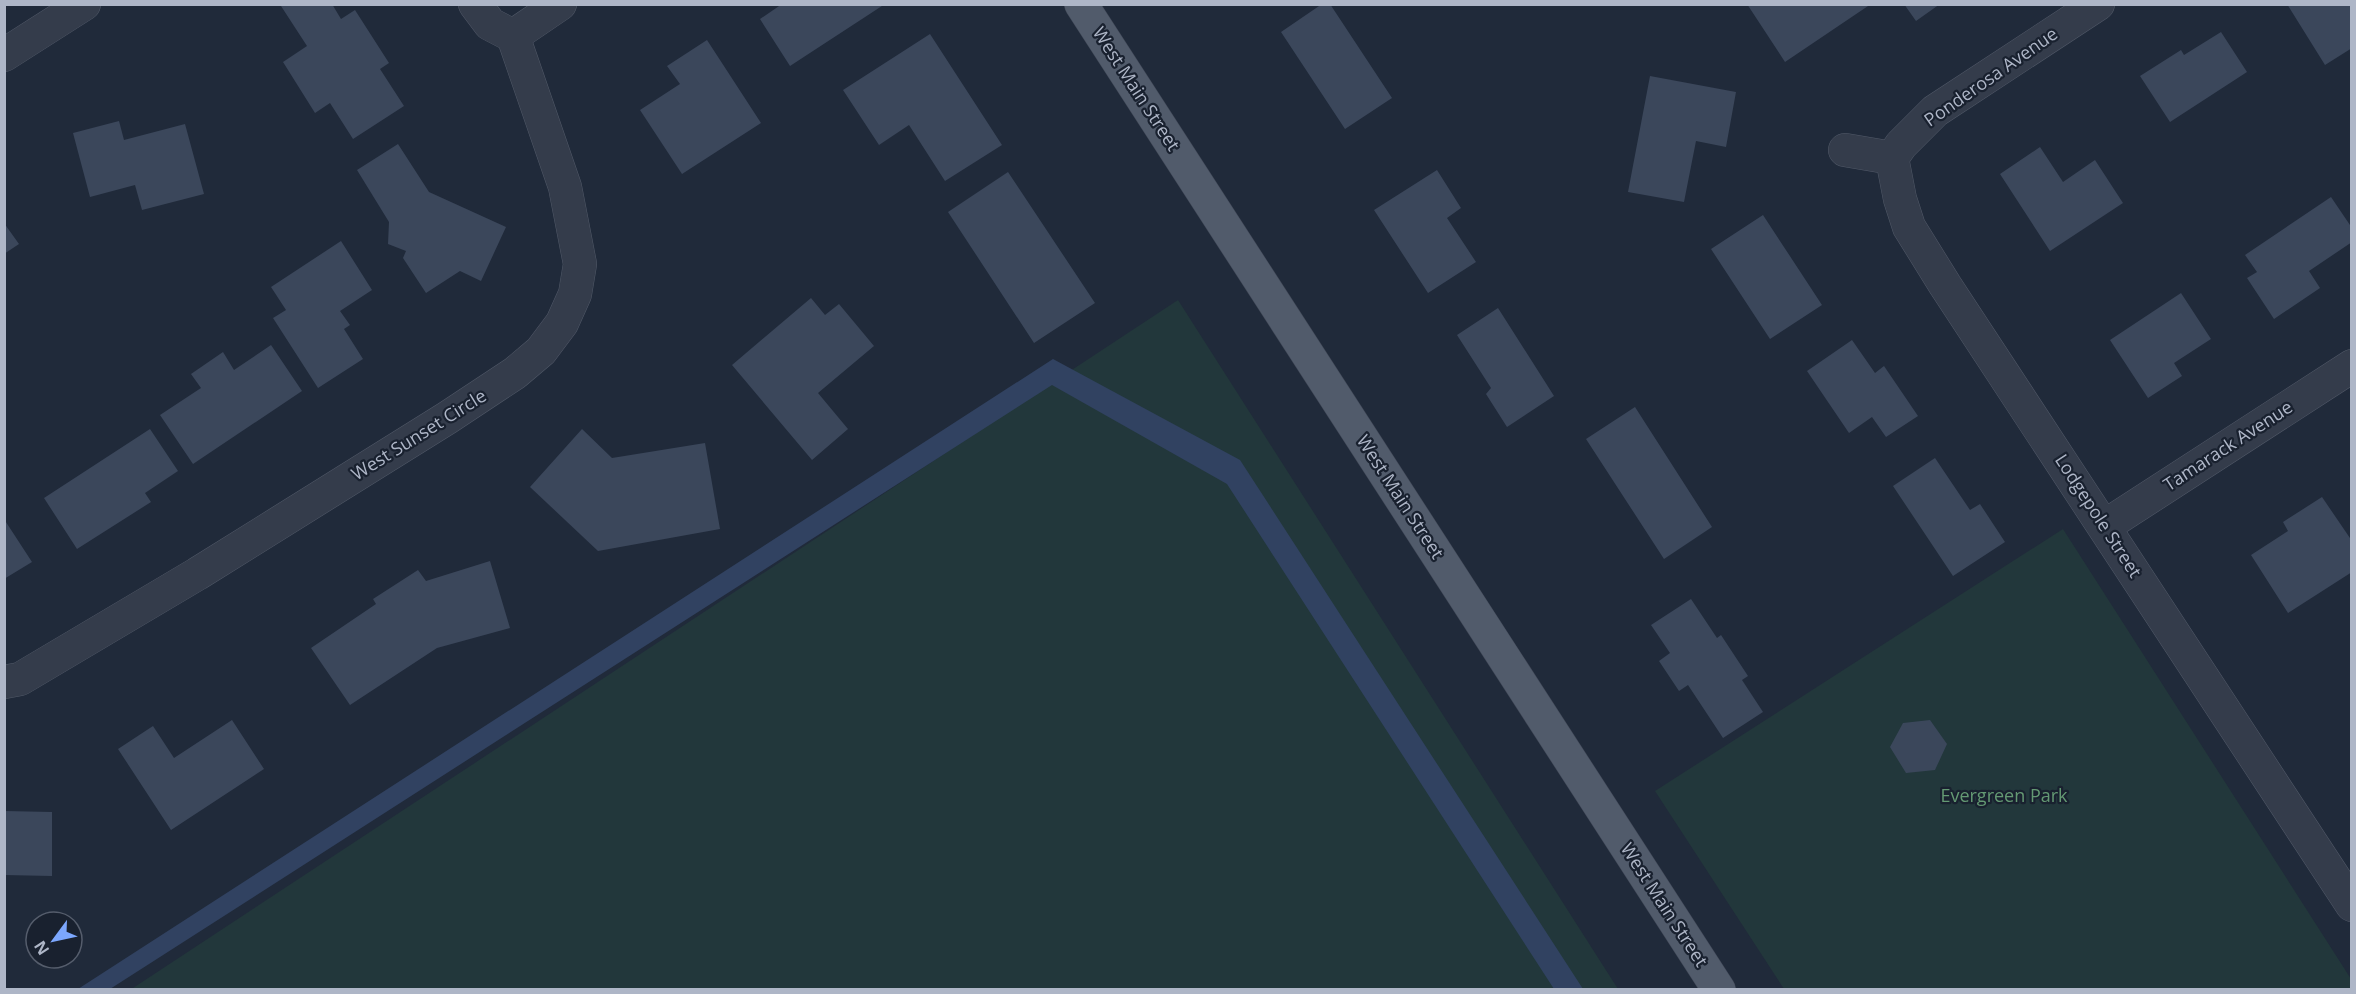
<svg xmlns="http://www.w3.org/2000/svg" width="2356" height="994" viewBox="0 0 2356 994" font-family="'Open Sans',sans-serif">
<rect width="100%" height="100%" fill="#202a3a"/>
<path fill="#22373b" d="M1178,300L1618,989L130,990Z
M2063,529L2351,979V989H1784L1655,791Z"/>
<path fill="#314261" d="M1053,359L1240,460L1583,989H1554L1227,484L1052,385L110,989H78Z"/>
<path fill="#3b475b" d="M283,4H332L341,19L355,10L389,63L380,69L404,106L353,139L330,103L315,113L283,62L307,46L281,6Z
M782,4H885L790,66L760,19Z
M1322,4H1330L1392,98L1345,129L1281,32Z
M1747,4H1871L1785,62Z
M1904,4H1940L1916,21Z
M2287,4H2352V48L2325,65Z
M2221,32L2247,72L2170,122L2140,76L2181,50L2184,55Z
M930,34L1002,145L945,181L909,125L879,145L843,90Z
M707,40L761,123L682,174L640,110L680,84L667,66Z
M1650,76L1736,92L1726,147L1696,141L1684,202L1628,192Z
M119,121L124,140L185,124L204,194L142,210L135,185L90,197L73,133Z
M398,144L429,192L506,227L481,281L460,271L426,293L403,258L406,251L388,244L389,222L357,170Z
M2040,147L2063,182L2095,160L2123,203L2050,251L2000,174Z
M1437,170L1461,208L1447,218L1476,262L1428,293L1374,210Z
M1008,172L1095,303L1034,343L948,212Z
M2331,197L2352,228V242L2309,271L2320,288L2274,319L2247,278L2257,272L2245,255Z
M1763,215L1822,305L1770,339L1711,249Z
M4,223L19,244L4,254Z
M341,241L372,290L340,311L350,325L344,329L363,359L318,388L273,318L286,310L271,287Z
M2181,293L2211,339L2174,363L2182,376L2148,398L2110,340Z
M811,298L825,315L839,304L874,346L818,393L848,429L812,460L732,365Z
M1498,308L1554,396L1507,427L1486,394L1491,388L1457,335Z
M1852,340L1875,373L1884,366L1918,416L1886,437L1872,417L1849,433L1807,371Z
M271,345L302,391L193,464L160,415L201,388L191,374L223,352L234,370Z
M1635,407L1712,527L1664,559L1586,439Z
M150,429L178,471L145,493L151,502L77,549L44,498Z
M582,429L612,458L705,443L720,529L598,551L530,487Z
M1935,458L1970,510L1980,504L2005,542L1953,576L1893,486Z
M2322,497L2352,541V572L2288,613L2251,555L2288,531L2283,522Z
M4,519L32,562L4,579Z
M490,561L510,628L437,648L350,705L311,648L376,604L373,599L418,570L426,581Z
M1691,599L1717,638L1721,635L1748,676L1742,680L1763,712L1723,738L1688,685L1679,691L1659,661L1670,653L1651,625Z
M232,720L264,769L171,830L118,749L153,726L174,758Z
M1930,720L1947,744L1935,770L1906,773L1890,747L1903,723Z
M4,811L52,812V876L4,875Z"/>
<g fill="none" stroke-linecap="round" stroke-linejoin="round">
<g stroke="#515968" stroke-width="34">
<path id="street" d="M475,4L490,24L513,36
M513,36L560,4
M4,55L84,4
M1845,150L1892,158
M1892,158L1900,199L1909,227L1945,285L2352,905
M1892,158L1901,145L1935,111L2098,4
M2105,526L2352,366
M4,682L20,679L197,574L447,418L515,373L541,351L562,323L575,294L580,264L565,187L513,36"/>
</g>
<g stroke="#3d4554" stroke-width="34">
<path id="primary" d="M1081,4L1719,990"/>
</g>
<use href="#street" stroke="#343c4b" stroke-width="33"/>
<use href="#primary" stroke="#515b6b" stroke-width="33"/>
</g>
<g text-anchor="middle" stroke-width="4.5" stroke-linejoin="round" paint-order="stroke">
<g font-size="18" fill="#aeb6c7" stroke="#19212f">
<text transform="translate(1991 77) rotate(-35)" y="6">Ponderosa Avenue</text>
<text transform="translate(1136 89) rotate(57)" y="6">West Main Street</text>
<text transform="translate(419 435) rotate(-32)" y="6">West Sunset Circle</text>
<text transform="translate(2228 446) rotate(-33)" y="6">Tamarack Avenue</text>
<text transform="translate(1400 497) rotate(57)" y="6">West Main Street</text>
<text transform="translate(2098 516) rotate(57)" y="6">Lodgepole Street</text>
<text transform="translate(1664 905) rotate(57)" y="6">West Main Street</text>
</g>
<g font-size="18" fill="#649973" stroke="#19212f">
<text x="2004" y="802">Evergreen Park</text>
</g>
</g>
<rect width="2356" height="994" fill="none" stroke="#aeb6c7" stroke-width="12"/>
<g transform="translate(54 940) rotate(237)"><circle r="28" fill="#19212f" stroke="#555d6c" stroke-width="1.5"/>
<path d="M0-4.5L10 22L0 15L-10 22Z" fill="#7ca7fe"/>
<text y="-9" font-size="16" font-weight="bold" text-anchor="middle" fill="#aeb6c7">N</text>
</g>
</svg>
